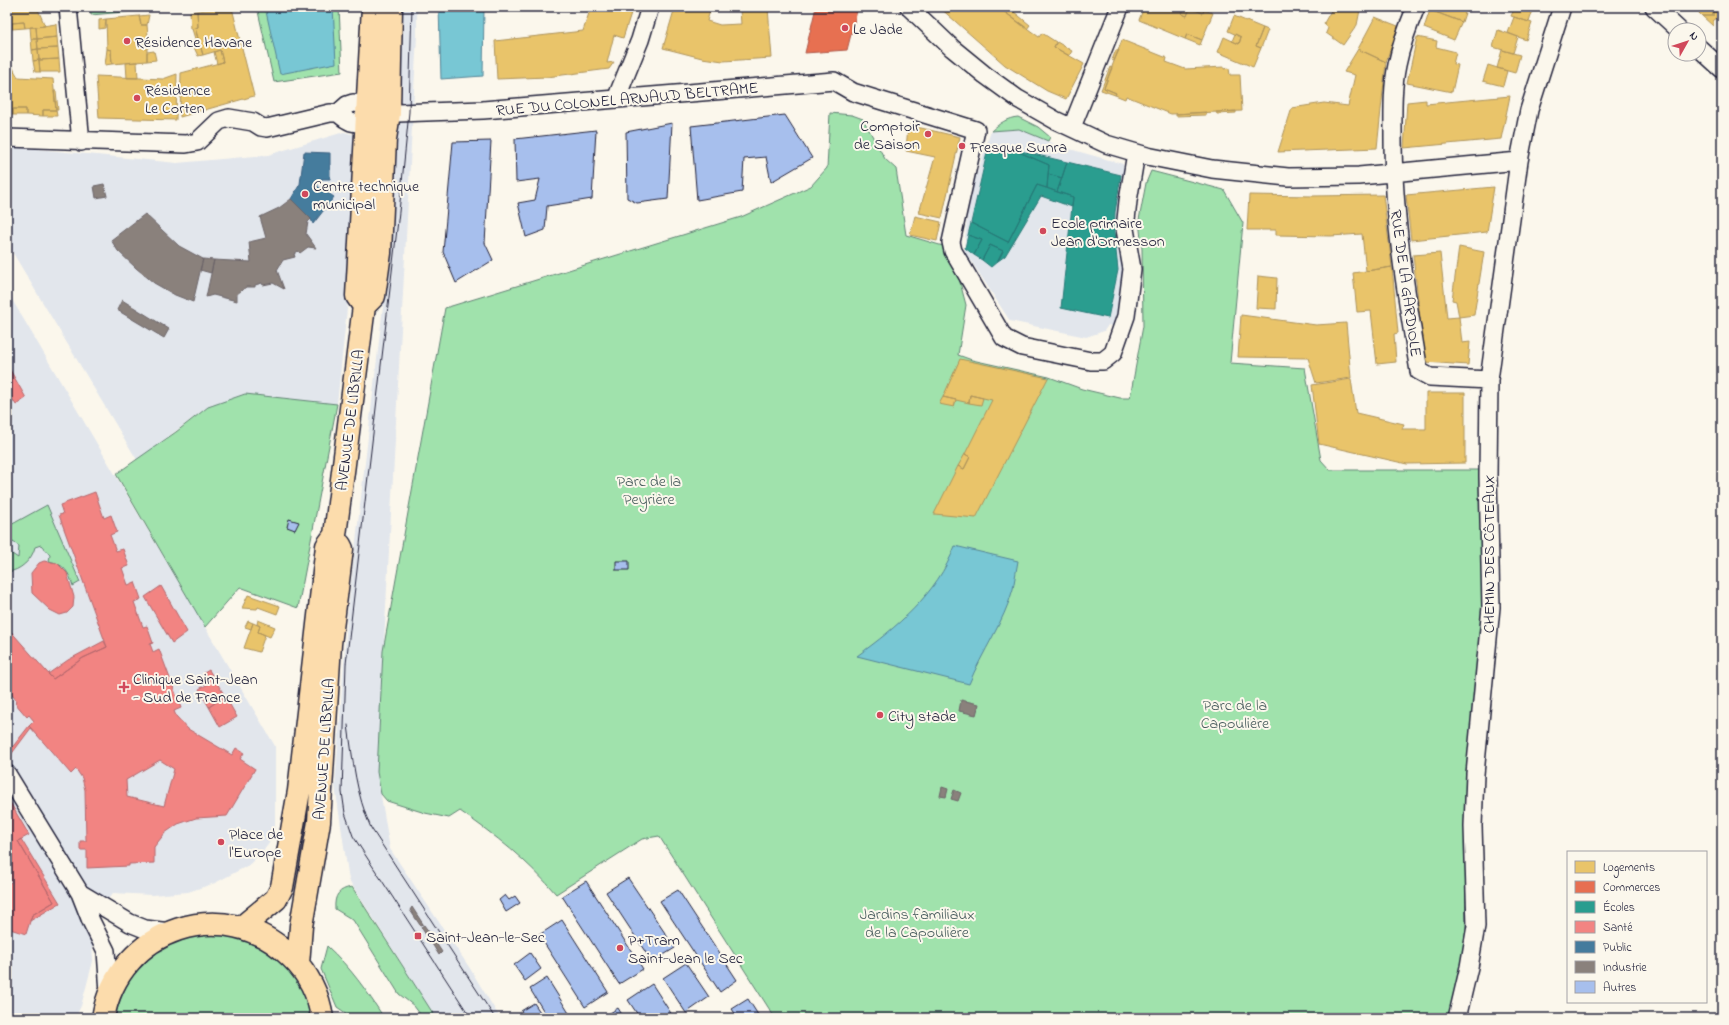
<svg xmlns="http://www.w3.org/2000/svg" width="1729" height="1025" viewBox="0 0 1729 1025" font-family="'Indie Flower',sans-serif">
<rect width="100%" height="100%" fill="#fbf7ec"/>
<filter id="ink" filterUnits="userSpaceOnUse"><feTurbulence type="fractalNoise" baseFrequency=".025" numOctaves="2"/><feDisplacementMap in="SourceGraphic" scale="8" xChannelSelector="R" yChannelSelector="G"/><feConvolveMatrix kernelMatrix="1 2 1 2 8 2 1 2 1" color-interpolation-filters="sRGB"/></filter>
<g filter="url(#ink)">
<path fill="#e2e6ec" d="M395,7H417V35L377,772L390,849L469,967L500,1018H436L349,880L335,786L347,619L394,211Z
M1019,129L1059,146L1123,164L1124,174L1117,212L1124,261V300L1116,327L1108,325L1104,331L1086,337L1010,321L964,250L969,197L991,131Z
M344,132L359,136L350,280L337,404L245,394L208,407L137,460L7,243V146L177,163L268,155Z
M7,291L275,746V826L268,845L249,865L215,883L188,892L152,895L113,893L91,921L93,961L81,1006L75,1018H7Z"/>
<path fill="#a0e2ac" stroke="#618274" d="M90,7H134L135,11L91,15Z
M257,7H339L342,72L274,82Z
M830,113L852,115L863,119L885,159L896,169L906,235L943,246L957,271L966,305L958,355L972,360L1049,377L1082,389L1120,398H1130L1143,326L1142,249L1139,220L1146,183L1151,171L1224,190L1243,223L1230,363L1305,368L1321,460L1330,470H1482L1483,612L1465,807L1466,965L1457,973L1469,967L1450,1018H775L659,836L642,839L556,894C528,861 495,835 460,811L449,818L425,813L387,801L381,794L377,772L383,651L445,308L741,217L811,186L827,168Z
M1018,117L1038,127L1050,137L1048,141L1019,129L991,131C1000,123 1007,118 1018,117Z
M245,394L337,404L298,608L240,587L205,627L116,474L176,432L208,407Z
M47,505L80,582L73,586C69,572 64,564 49,561L50,555L41,545L35,547C32,560 20,571 7,572V553L12,554L18,558L19,546L13,542L7,546V527Z
M352,887L436,1018H423L414,1006L399,994L353,920L335,909C334,895 339,889 352,887Z
M201,934C214,935 227,935 239,937C250,940 260,946 269,953C295,973 303,986 312,1018H115C126,970 154,945 201,934Z
M327,946C350,967 367,991 384,1018H353L337,1007L321,969Z"/>
<path fill="#78c7d4" stroke="#568597" d="M265,7H333L336,63L280,74Z
M439,7H484L483,76L441,79Z
M955,546L1018,561C1016,570 1015,580 1013,589C1004,622 982,652 969,684L857,656C897,627 937,594 955,546Z"/>
<path fill="#e9c46a" stroke="#ad935c" d="M7,7H37L45,26L25,28L24,22L12,23V29L7,30Z
M591,7H609L631,13L623,38L614,35L607,63L614,62L609,69L547,77L497,79L495,41L583,31Z
M675,7H711L707,21L720,25L741,24L740,10L768,8L772,58L723,61L702,58L663,48Z
M939,7H998L1039,37L1042,33L1056,42L1054,47L1084,64L1066,99L1047,91L1005,65Z
M998,7H1008L1030,25L1027,29Z
M1144,7H1177L1183,11L1182,14L1187,16L1190,8L1203,13L1204,10L1213,13L1202,40L1187,34L1185,39L1139,20Z
M1177,7H1198L1204,10L1203,13L1190,8L1187,16L1182,14L1183,11Z
M1333,7H1350L1360,10L1357,25L1343,45L1326,33L1328,28L1324,23Z
M1432,7H1467L1462,22L1430,10Z
M1515,7H1534L1529,22L1511,16Z
M1699,7H1721L1722,12H1713V16H1702L1699,13Z
M232,8L254,96L180,117L181,73L223,62L220,50L203,55L195,28L198,27L197,11Z
M1430,10L1462,22L1454,40L1424,28Z
M197,11L198,27L191,29L190,12Z
M1713,12H1722V14L1713,21V26L1702,16H1713Z
M149,15L147,25H141L139,16Z
M139,16L141,25H147L149,47L147,48V61L112,64L111,50L107,49L106,19Z
M1234,16L1263,28L1256,46L1261,48L1253,67L1218,52L1224,37L1239,44L1241,37L1228,31Z
M1375,17L1398,26L1386,62L1358,49Z
M1514,17L1532,23L1526,40L1508,33Z
M106,19L105,28L99,29V20Z
M24,22L25,28L12,29V23Z
M56,24L57,37L37,39L36,27Z
M30,27H36L37,39H31Z
M195,28L203,55L198,56L192,43L196,42L192,29Z
M1263,28L1268,30L1261,48L1256,46Z
M1498,30L1518,37L1513,53L1493,47Z
M1187,34L1202,40L1200,45L1185,39Z
M1235,34L1241,37L1239,44L1232,41Z
M57,37L58,48L38,49L37,39Z
M1417,37L1437,41L1436,47L1456,52L1453,64L1458,65L1452,92L1407,83Z
M31,39H37L38,49L32,50Z
M1122,40L1167,58L1166,62L1185,69L1224,67V69L1229,68L1230,75H1240L1242,111L1171,114L1126,96L1125,99L1115,95L1116,93L1104,88Z
M1057,42L1072,51L1069,56L1054,47Z
M58,48L59,59L39,60L38,49Z
M38,49L39,60L33,61L32,50Z
M107,49L111,50L112,64L105,65Z
M1358,49L1386,62L1377,148L1278,152L1292,108L1324,103L1348,106L1355,75L1344,72Z
M220,50L223,62L217,64L214,52Z
M1116,50H1119L1114,61L1112,60Z
M1502,50L1520,55L1515,73L1497,68Z
M154,51L156,60L147,61V52Z
M9,59L15,72L9,74L7,69V61Z
M59,59L60,72H40L39,60Z
M39,60L40,72H35L33,61Z
M137,62L138,78H127L126,63Z
M1488,65L1507,71L1503,86L1483,81Z
M1110,67L1112,68L1104,88L1116,93L1115,95L1101,90Z
M7,69L9,74L15,72L18,77L53,79L56,110H43V116L26,115V109H13V115H7Z
M177,74L176,120L99,118L96,76L163,79Z
M54,91H56L58,110H56Z
M1510,96L1501,139L1404,148L1407,102L1426,100V104Z
M13,109H26V115H13Z
M43,110H56L57,116H43Z
M1236,111V113L1217,114L1216,112Z
M1206,112V115L1176,116V114Z
M908,125L960,137L942,218L919,213L935,157L906,151Z
M1494,187L1487,232L1411,240L1406,195Z
M1249,195L1313,196L1383,195L1392,267L1366,271L1362,234L1331,236L1276,235V230H1247Z
M915,216L941,222L937,241L910,235Z
M1459,247L1484,252L1474,315L1459,317L1456,301L1452,300Z
M1440,253L1447,318L1459,317L1462,343L1470,342L1468,365L1425,362L1413,255Z
M1392,267L1398,333L1394,334L1396,362L1377,364L1371,311L1357,312L1353,273Z
M1258,276L1277,278L1276,309L1256,308Z
M1241,315L1316,325L1346,323L1351,378L1316,383L1308,358L1238,357Z
M960,359L1048,378L976,518L934,514L958,466L964,469L970,457L965,454L992,400L970,395L969,403L943,397Z
M1351,379L1356,413L1404,424L1402,429H1426V393H1465V463L1407,464L1319,444L1312,385Z
M970,395L983,398L981,405L969,403Z
M943,397L956,400L954,407L939,404Z
M965,454L970,457L964,469L958,466Z
M248,595L280,606L277,614L258,607L257,609L242,608Z
M258,620L275,627L270,637L258,632L260,626L257,624Z
M248,621L253,623L251,629L245,627Z
M253,623L260,626L258,632L265,635L259,652L244,648Z"/>
<path fill="#e76f51" stroke="#ac584a" d="M816,7H858L847,50L805,53Z"/>
<path fill="#2a9d8f" stroke="#287876" d="M989,144L1012,149L1049,165L1047,188L1037,185L1008,242L971,223Z
M1012,149L1067,162L1062,178L1048,174L1049,165Z
M1067,162L1121,175L1115,212L1114,232L1118,270L1108,318L1061,308L1073,197L1057,192Z
M1048,174L1062,178L1057,192L1047,188Z
M1037,185L1073,197L1072,207L1041,196L1005,256L998,261L1003,251L990,245L982,260L974,255L982,240L968,235L971,223L1008,242Z
M968,235L982,240L974,255L965,248Z
M990,245L1003,251L998,261L991,267L982,260Z"/>
<path fill="#f28482" stroke="#b4676d" fill-rule="evenodd" d="M9,368L26,398L16,405L7,390V369Z
M95,492L104,518L111,515L117,532L110,535L116,551L123,549L129,566L122,568L128,585L135,582L141,599L134,602L143,627L147,626L153,643L150,644L153,652L159,649L181,708L174,711L176,716L188,729L232,755L236,748L244,753L240,759L255,769L227,816L196,818L178,824L165,833L154,847V863L129,864V866L87,868V850H80V841H86L85,790L82,778L76,769L71,774L31,728L29,726L34,721L29,715L27,717L15,703L17,701L7,689V627L53,679L83,658L107,647L59,515L63,514L60,505ZM160,760L174,769L164,806L127,797L126,780Z
M44,561L57,563L67,573L74,597L73,607L67,613L60,615L50,610L32,593L31,573L39,563Z
M161,586L187,632L172,643L145,597Z
M104,641L107,647L83,658L53,679L48,674L68,660Z
M209,670L225,696L209,707L199,689L210,683L204,673Z
M225,696L237,717L220,727L209,707Z
M29,726L31,728L7,760V754Z
M7,797L29,835L18,841L54,902L32,915L26,934L10,929L7,930V884L12,882L7,874Z
M21,839L60,903L30,921L32,915L54,902L18,841Z"/>
<path fill="#457b9d" stroke="#3a6080" d="M304,152L330,153V179H322L317,186L334,197L313,224L311,219L291,199L300,184Z"/>
<path fill="#8a817c" stroke="#6b6468" d="M104,184L107,196L96,198L94,186Z
M291,199L311,219L308,222L306,234L316,248L308,247L300,253L298,251L294,254L295,257L283,260L277,270L284,289L273,283L263,285L262,283L255,285V287H246L237,294V301L213,295L206,297L214,260L251,262L249,242L266,238L260,217L279,208Z
M145,214L179,246L203,259L193,302L175,295L154,283L136,268L118,251L111,240Z
M203,259L214,260L211,273L200,270Z
M122,300L169,329L164,338L117,310Z
M961,700L979,704L976,715L959,711Z
M942,787L948,789L946,797L940,796Z
M954,790L961,793L958,801L951,799Z
M412,907L423,924L420,925L410,910Z
M424,925L431,935L428,938L421,927Z
M432,937L442,952L439,955L429,939Z"/>
<path fill="#a7bfed" stroke="#22223b" d="M785,115L812,158L771,182L766,157L744,159L742,192L697,200L691,126Z
M672,123L668,199L637,203L627,198L626,132Z
M596,130L592,199L547,206L545,230L526,237L518,203L535,200L540,179L516,182L515,139Z
M491,141L485,243L493,260L456,283L443,252L453,142Z
M289,519L299,522L295,530L287,527Z
M616,561H629V570H616Z
M628,878L675,948L652,962L606,892Z
M586,881L643,969L619,984L562,896Z
M678,890L737,980L720,992L660,901Z
M505,895L509,900L515,896L520,903L506,912L499,900Z
M562,920L608,992L585,1007L539,935Z
M530,953L541,969L525,981L514,965Z
M686,963L709,997L686,1013L663,978Z
M547,978L572,1018H548L530,989Z
M652,984L674,1018H640L628,1000Z
M748,999L760,1018H738L732,1009Z
M534,1003L544,1018H526L521,1011Z
M618,1008L624,1018H602Z"/>
<g fill="none" stroke-linecap="round" stroke-linejoin="round">
<g stroke="#22223b" stroke-width="20">
<path id="minor" d="M68,7L81,142
M909,7L952,48L985,75L1018,99L1055,120L1106,144L1147,156L1212,169L1288,177L1359,176L1519,161
M1416,7C1408,26 1401,45 1397,65C1392,89 1393,113 1393,138C1393,216 1406,294 1419,371L1430,377L1489,380
M1654,7L1679,30
M1699,48L1722,69
M616,99L640,40L650,7
M353,103L363,104L368,112C357,128 351,124 338,113L347,105Z
M398,113L483,110L834,81L853,92L976,130L951,242L953,251L1004,338L1022,347L1091,361H1103L1113,353L1126,316L1132,269L1125,229L1128,201L1136,153
M1072,127L1120,7
M7,138L186,144L197,142L219,121L229,118L253,122L261,127L267,128L330,113H338
M7,774L80,893L91,921L106,951L109,992
M80,893L130,923L145,929L170,932
M1457,1018L1469,967L1476,926L1473,826L1475,774L1491,607L1488,476L1489,380L1519,161L1529,110L1562,7"/>
</g>
<g stroke="#22223b" stroke-width="25">
<path id="primary" d="M364,306L357,296L373,7
M242,927L276,899L282,887L299,791L327,546L335,535L364,306L374,296L380,253L385,139L389,113L391,7
M298,964L301,926L319,822L330,644L342,549L340,545
M103,1018C118,928 226,892 291,957C308,973 319,995 322,1018"/>
</g>
<use href="#minor" stroke="#fbf7ec" stroke-width="17"/>
<use href="#primary" stroke="#fcdcac" stroke-width="22"/>
<path stroke="#22223b" stroke-width="1" d="M412,7L409,112L399,212L346,664L342,792L345,813L353,836L471,1018
M348,725C353,761 356,794 371,828L495,1018"/>
</g>
</g>
<g fill="#d1495b" stroke="#fbf7ec" stroke-width="1.5">
<circle cx="845" cy="28" r="4"/>
<circle cx="127" cy="41" r="4"/>
<circle cx="137" cy="98" r="4"/>
<circle cx="928" cy="134" r="4"/>
<circle cx="962" cy="146" r="4"/>
<circle cx="305" cy="194" r="4"/>
<circle cx="1043" cy="231" r="4"/>
<path d="M122 681h4v4h4v4h-4v4h-4v-4h-4v-4h4z"/>
<circle cx="880" cy="715" r="4"/>
<circle cx="221" cy="842" r="4"/>
<rect x="414" y="932" width="8" height="8" rx="2"/>
<circle cx="620" cy="948" r="4"/>
</g>
<g text-anchor="middle" stroke-width="4" stroke-linejoin="round" paint-order="stroke">
<g font-size="16" fill="#22223b" stroke="#fbf7ec" text-anchor="start">
<text x="853" y="34">Le Jade</text>
<text x="135" y="47">Résidence Havane</text>
<text x="145" y="95">Résidence<tspan x="145" dy="18">Le Corten</tspan></text>
<text x="920" y="131" text-anchor="end">Comptoir<tspan x="920" dy="18">de Saison</tspan></text>
<text x="970" y="152">Fresque Sunra</text>
<text x="313" y="191">Centre technique<tspan x="313" dy="18">municipal</tspan></text>
<text x="1051" y="228">Ecole primaire<tspan x="1051" dy="18">Jean d'Ormesson</tspan></text>
<text x="133" y="684">Clinique Saint-Jean<tspan x="133" dy="18">- Sud de France</tspan></text>
<text x="888" y="721">City stade</text>
<text x="229" y="839">Place de<tspan x="229" dy="18">l'Europe</tspan></text>
<text x="426" y="942">Saint-Jean-le-Sec</text>
<text x="628" y="945">P+Tram<tspan x="628" dy="18">Saint-Jean le Sec</tspan></text>
</g>
<g font-size="16" fill="#22223b" stroke="#fbf7ec">
<text transform="translate(627 98) rotate(-5)" y="6">RUE DU COLONEL ARNAUD BELTRAME</text>
<text transform="translate(1407 283) rotate(82)" y="6">RUE DE LA GARDIOLE</text>
<text transform="translate(349 420) rotate(-83)" y="6">AVENUE DE LIBRILLA</text>
<text transform="translate(1488 554) rotate(-90)" y="6">CHEMIN DES CÔTEAUX</text>
<text transform="translate(323 749) rotate(-86)" y="6">AVENUE DE LIBRILLA</text>
</g>
<g font-size="16" fill="#485c5d" stroke="#fbf7ec">
<text x="649" y="486">Parc de la<tspan x="649" dy="18">Peyrière</tspan></text>
<text x="1235" y="710">Parc de la<tspan x="1235" dy="18">Capoulière</tspan></text>
<text x="917" y="919">Jardins familiaux<tspan x="917" dy="18">de la Capoulière</tspan></text>
</g>
</g>
<rect width="1729" height="1025" fill="none" stroke="#fbf7ec" stroke-width="24"/>
<rect x="12" y="12" width="1705" height="1001" fill="none" stroke="#22223b" stroke-width="1.5" filter="url(#ink)"/>
<rect x="1567" y="851" width="140" height="152" fill="#fbf7ec" stroke="#a4a2a5"/>
<rect x="1575" y="861" width="20" height="12" fill="#e9c46a" stroke="#a4a2a5"/>
<text x="1603" y="871" font-size="12" fill="#22223b">Logements</text>
<rect x="1575" y="881" width="20" height="12" fill="#e76f51" stroke="#a4a2a5"/>
<text x="1603" y="891" font-size="12" fill="#22223b">Commerces</text>
<rect x="1575" y="901" width="20" height="12" fill="#2a9d8f" stroke="#a4a2a5"/>
<text x="1603" y="911" font-size="12" fill="#22223b">Écoles</text>
<rect x="1575" y="921" width="20" height="12" fill="#f28482" stroke="#a4a2a5"/>
<text x="1603" y="931" font-size="12" fill="#22223b">Santé</text>
<rect x="1575" y="941" width="20" height="12" fill="#457b9d" stroke="#a4a2a5"/>
<text x="1603" y="951" font-size="12" fill="#22223b">Public</text>
<rect x="1575" y="961" width="20" height="12" fill="#8a817c" stroke="#a4a2a5"/>
<text x="1603" y="971" font-size="12" fill="#22223b">Industrie</text>
<rect x="1575" y="981" width="20" height="12" fill="#a7bfed" stroke="#a4a2a5"/>
<text x="1603" y="991" font-size="12" fill="#22223b">Autres</text>
<g transform="translate(1687 42) rotate(51)"><circle r="19" fill="#fbf7ec" stroke="#a4a2a5"/>
<path d="M0-3L7 15L0 10L-7 15Z" fill="#d1495b"/>
<text y="-6" font-size="11" font-weight="bold" text-anchor="middle" fill="#22223b">N</text>
</g>
</svg>
